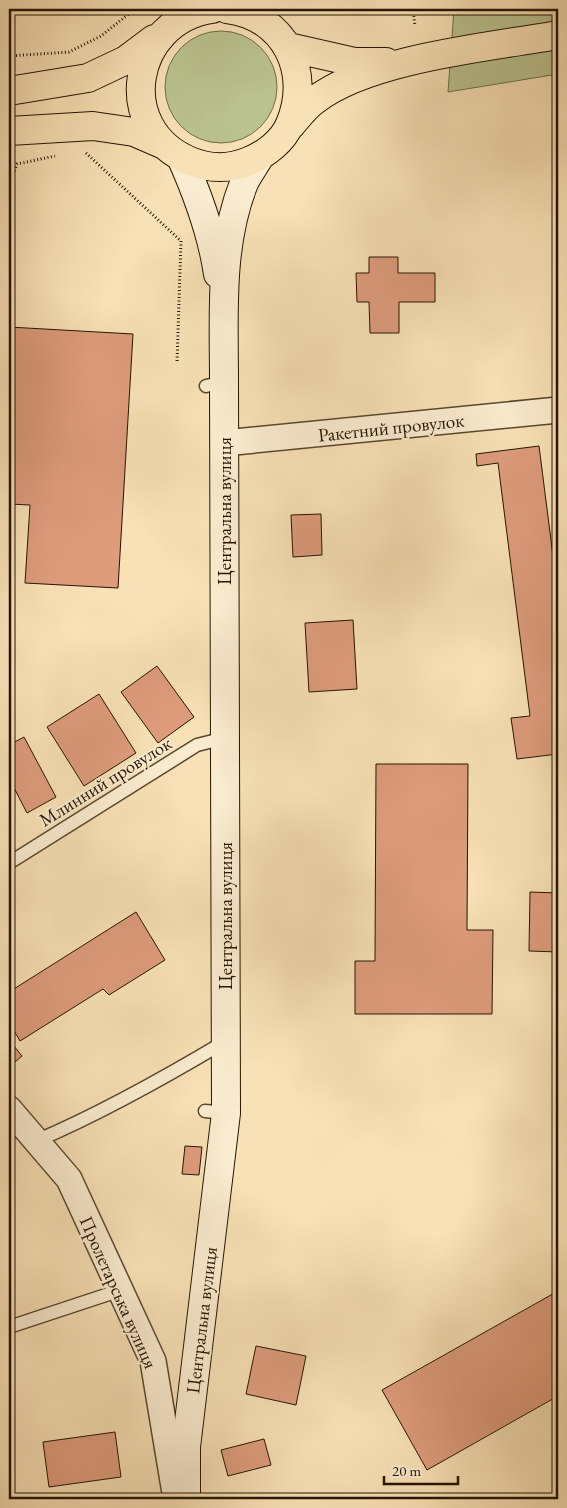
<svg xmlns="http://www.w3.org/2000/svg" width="567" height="1508" viewBox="0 0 567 1508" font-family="'EB Garamond',serif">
<rect width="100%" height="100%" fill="#f8e1b6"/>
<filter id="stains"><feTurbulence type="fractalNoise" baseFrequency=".004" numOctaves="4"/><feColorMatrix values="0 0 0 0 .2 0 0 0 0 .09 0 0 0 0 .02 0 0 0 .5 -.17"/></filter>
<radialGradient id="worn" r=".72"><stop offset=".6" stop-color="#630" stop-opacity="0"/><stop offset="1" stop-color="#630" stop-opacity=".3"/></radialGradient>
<path fill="#bac390" stroke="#6f6c49" d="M454,9H558V74L448,92Z
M165 87a56 56 0 1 1 112 0a56 56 0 1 1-112 0Z"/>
<path fill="#de9c7c" stroke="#241402" d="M369,257H398V273H435V302H399V333H370L369,302H357L356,273H369Z
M9,327L133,334L118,588L25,583L30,505L9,504Z
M539,446L558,595V754L517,759L511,718L530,716L498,463L477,466L476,454Z
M321,514L322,555L293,557L291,515Z
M353,620L357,689L309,692L305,623Z
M157,666L194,717L158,743L121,692Z
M99,694L136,753L84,786L47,727Z
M24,737L56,797L27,813L9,778V745Z
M376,764H468L467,930H493L492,1014H355V961H375Z
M530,892L558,893V952L529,951Z
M136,912L165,960L109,995L103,989L20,1041L9,1022V992Z
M9,1040L22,1056L9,1067Z
M185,1146L202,1147L199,1175L182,1174Z
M558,1291V1396L427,1470L382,1390Z
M256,1346L306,1356L296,1405L246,1394Z
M115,1432L121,1477L49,1487L43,1442Z
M264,1439L271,1465L228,1476L221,1450Z"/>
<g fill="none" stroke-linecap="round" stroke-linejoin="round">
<g stroke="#59472f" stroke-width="15">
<path id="lane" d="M206,386L224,382
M9,863L197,745L225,738
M205,1111L226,1113
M36,1141C102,1113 164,1078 226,1041
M9,1327L121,1290"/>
</g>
<g stroke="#59472f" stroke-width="28">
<path id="street" d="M224,443L558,410
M9,1109L69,1179L153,1361L176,1499"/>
</g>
<g stroke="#241402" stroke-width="30">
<path id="secondary" d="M181,157C198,195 212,233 218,274
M186,1499V1447L226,1113L224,382C224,316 219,245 244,183C248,174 255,165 260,156"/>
</g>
<g stroke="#241402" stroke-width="30">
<path id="primary" d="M212,9C131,21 113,129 190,161C209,169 230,169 249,161C266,154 283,141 290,124C312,72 285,16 227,9
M288,47L354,62H386
M9,91L88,78L126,60L154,39
M291,125C298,117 306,106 315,100C370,58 490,47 558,35
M9,131L93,126L134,132L164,145"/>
</g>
<path stroke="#241402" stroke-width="3" stroke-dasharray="1 2.5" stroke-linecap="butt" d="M413,9L415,26
M9,56L69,52L101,36L135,9
M86,153L181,241L177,363
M9,178H12L17,164L55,156"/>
<use href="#lane" stroke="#faecd0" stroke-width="12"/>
<use href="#street" stroke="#faecd0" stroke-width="25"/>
<use href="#secondary" stroke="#faecd0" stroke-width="28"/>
<use href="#primary" stroke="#f8e1b6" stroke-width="28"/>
</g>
<g text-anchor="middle" stroke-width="4" stroke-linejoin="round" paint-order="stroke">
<g font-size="19" fill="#241402" stroke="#faecd0">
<text transform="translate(391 427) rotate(-6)" y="7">Ракетний провулок</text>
<text transform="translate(224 511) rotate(-90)" y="7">Центральна вулиця</text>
<text transform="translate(105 781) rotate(-32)" y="7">Млинний провулок</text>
<text transform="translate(225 916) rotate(-90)" y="7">Центральна вулиця</text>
<text transform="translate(119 1292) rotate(66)" y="7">Пролетарська вулиця</text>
<text transform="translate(201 1320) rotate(-83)" y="7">Центральна вулиця</text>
</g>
</g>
<rect width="567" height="1508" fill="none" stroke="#f8e1b6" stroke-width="30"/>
<rect x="10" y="10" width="547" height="1488" fill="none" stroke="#241402" stroke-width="2.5"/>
<rect x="15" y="15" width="537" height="1478" fill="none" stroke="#241402"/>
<path d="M384 1476v8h74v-8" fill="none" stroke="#241402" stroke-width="2.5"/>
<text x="392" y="1476" font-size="15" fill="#241402" stroke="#faecd0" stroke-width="4" paint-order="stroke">20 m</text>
<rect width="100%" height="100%" filter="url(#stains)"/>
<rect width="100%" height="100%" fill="url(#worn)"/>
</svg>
